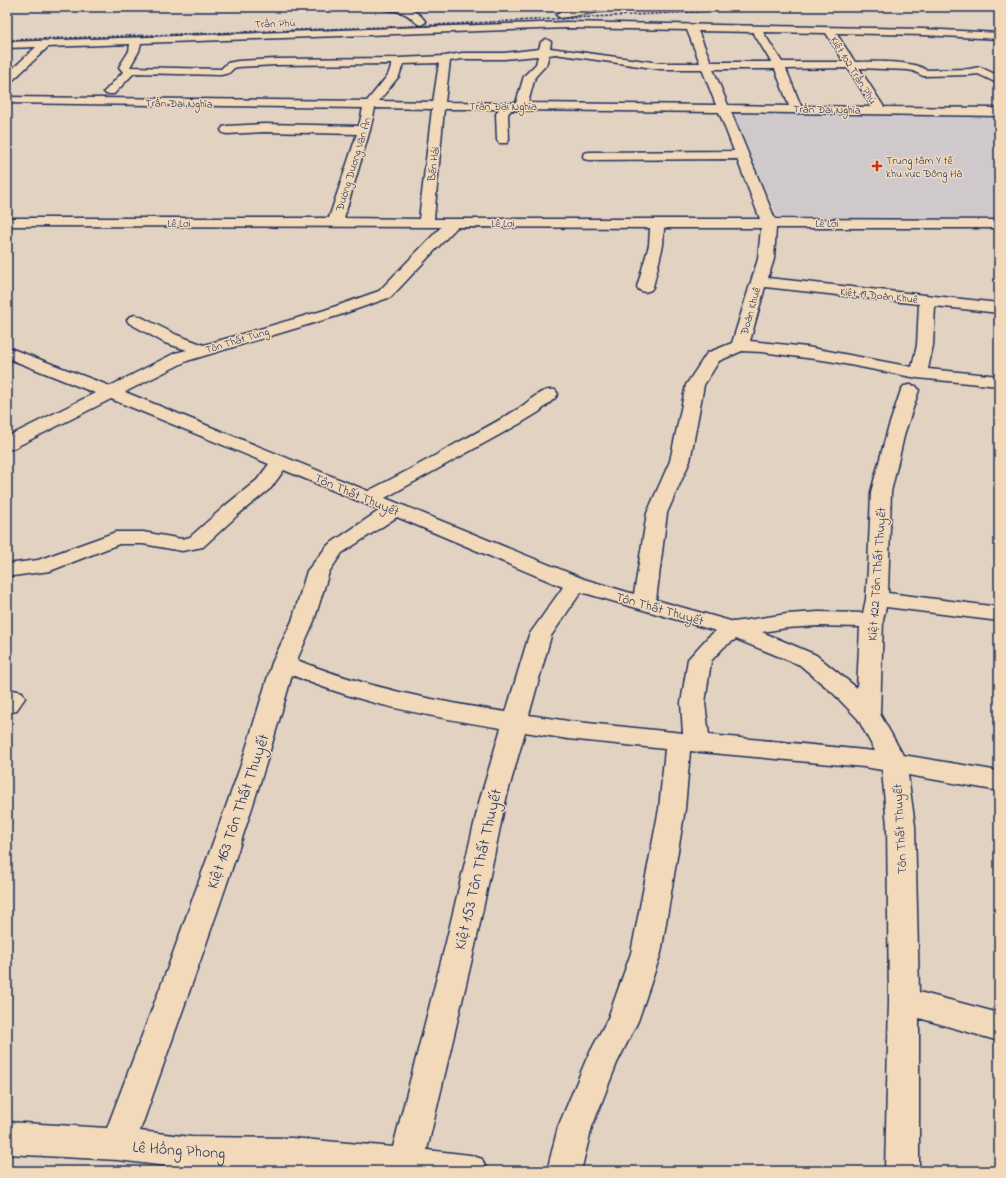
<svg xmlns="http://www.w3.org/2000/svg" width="1006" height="1178" viewBox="0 0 1006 1178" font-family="'Indie Flower',sans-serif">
<rect width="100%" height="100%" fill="#e2d2c2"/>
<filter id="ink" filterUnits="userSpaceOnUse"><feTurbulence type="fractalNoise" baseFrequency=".025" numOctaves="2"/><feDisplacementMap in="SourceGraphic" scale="8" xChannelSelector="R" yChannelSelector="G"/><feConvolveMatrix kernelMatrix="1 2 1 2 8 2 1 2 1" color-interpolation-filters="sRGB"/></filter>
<g filter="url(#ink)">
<path fill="#d0c9cc" d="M731,110L999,115V218L778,217Z"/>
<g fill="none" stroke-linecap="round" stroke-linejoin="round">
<g stroke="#1b2f5e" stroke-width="3">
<path id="minor" d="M7,7H13L10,10L7,11Z
M381,7C400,7 414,5 426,22L421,25C415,24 411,16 405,14C398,10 390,11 383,9Z
M591,7H614L609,10L561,18L556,15L561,12Z
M567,22L923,29L999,33V39L923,35L836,33L855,62C872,62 912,60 926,70L969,69L980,67L999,76V84L978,74L969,75L923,76L913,71L908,70L859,68L884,107L999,108V116L731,112L775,219L999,220V228H776L774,259L768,278L999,303V313L935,306L933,345L928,369L999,376V386L917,378L829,361L762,352L742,351L719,361L704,385L690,461L667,513L656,600L734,622L787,614L818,612L863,613L866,599L868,568L871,492L887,432L901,390L904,386L910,385L916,386L919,390L905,432L891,492L888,593L999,607V621L886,607L883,620L880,714L903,755L999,771V791L908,775L915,826L919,992L999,1013V1041L919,1018V1171H885L889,1001L887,826L882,770L864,767L690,751L685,809L661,953L638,1021L617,1063L592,1127L581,1171H547L558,1127L586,1060L608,1018L631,953L659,809L665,749L568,739L525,732L506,799L476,942L427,1150L470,1155L482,1159L487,1171L191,1169L118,1160L7,1154V1122L107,1128L168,967L242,762L272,663L292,621L307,571L328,545L380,510L284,470L271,488L240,513L203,547L182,551L143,544H119L50,571L13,576L7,574V564L38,560L116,532H143L182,539L190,537L226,505L257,480L269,464L111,399L14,448L7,450V437L95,393L7,358V347L110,386L175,353L187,350L165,343L129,323L127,320L129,317L135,315L141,317L177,335L204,345L325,310L379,291L441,227L7,226V218H329L357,134L264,132L227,134L223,133L221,130L223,127L227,126L264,124L359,126L363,108L7,103V97L367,101L388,75L392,64L275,65L238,67L234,68L229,73L221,75L134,73L114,94H106L104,92L123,72L119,67L129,51L130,44L48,47L11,82L7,83V74L36,47L7,48V42ZM567,28L687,30L700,63H660L550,48L551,42L546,39L541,42L539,49L504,53H462L445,56L399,58L275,59L238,61L227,63L221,69L130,67L139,51L141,43ZM698,31L753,32L771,62H711ZM763,32L826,33L844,62H782ZM555,54L660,69H702L716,105L528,103L535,77L546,65L549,55ZM538,56L536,64L524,76L516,103L445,102L450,61L462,59H504ZM439,63L433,102L379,101L399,76L403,64ZM848,68L872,107L801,106L786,69ZM713,69H775L789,106L728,105ZM375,108L432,109L419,219L344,218L370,130ZM444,109H499L496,114L497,140L499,143H507L509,140L508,114L511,110L719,112L734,151L589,152L584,153L583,156L584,159L589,160L737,159L760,219H434ZM457,227L650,228L649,245L637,287L639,290L645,292L651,290L653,287L663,245L664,228H761L758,259L732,343L707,353L686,385L670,461L647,513L634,594L584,579L385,498L521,423L539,412L555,398L558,394L555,390C540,387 529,403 516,410C497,422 477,432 457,443C428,460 398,476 368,491L125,392L187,361L337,316L391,297ZM765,287L919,304L917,345L912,367L807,347L750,341ZM397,517L563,587L529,635L506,712C434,701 364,687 297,660L314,621L329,572L342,553ZM581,592L716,631L708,637L688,659L681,703L683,733L568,721L529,715L551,636ZM818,626L860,627L857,688L816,655L762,632L787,628ZM736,639L800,665L832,692L858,719L875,751L709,735L705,703L711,661L724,647ZM292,675C357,703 432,717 501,728L480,799L446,942L393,1147L292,1138L191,1137L140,1131C193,980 249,830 292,675Z
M13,690L22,692L25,698L16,711L7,713V691Z"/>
</g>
<use href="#minor" fill="#f1d9b9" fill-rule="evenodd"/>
<path stroke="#1b2f5e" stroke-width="1.5" stroke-dasharray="3 1.5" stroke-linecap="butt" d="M7,40L413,26L793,7"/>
</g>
</g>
<path fill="#c8321e" stroke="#f1d9b9" stroke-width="1.5" d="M875 160h4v4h4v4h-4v4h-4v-4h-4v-4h4z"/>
<g text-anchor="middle" stroke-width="3" stroke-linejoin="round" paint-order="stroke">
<g font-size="11" fill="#1b2f5e" stroke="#f1d9b9">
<text transform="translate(275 23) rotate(-2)" y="4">Trần Phú</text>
<text transform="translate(854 70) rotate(58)" y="4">Kiệt 102 Trần Phú</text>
<text transform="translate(179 103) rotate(1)" y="4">Trần Đại Nghĩa</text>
<text x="503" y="110">Trần Đại Nghĩa</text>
<text transform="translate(827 109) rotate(1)" y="4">Trần Đại Nghĩa</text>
<text transform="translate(353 164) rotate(-73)" y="4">Đường Dương Văn An</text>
<text transform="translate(433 164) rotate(-83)" y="4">Bến Hải</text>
<text x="179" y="227">Lê Lợi</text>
<text x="503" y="227">Lê Lợi</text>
<text x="827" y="227">Lê Lợi</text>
<text transform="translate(879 295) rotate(6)" y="4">Kiệt 19 Đoàn Khuê</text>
<text transform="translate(750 311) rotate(-74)" y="4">Đoàn Khuê</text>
<text transform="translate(237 340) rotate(-17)" y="4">Tôn Thất Tùng</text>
</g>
<g font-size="11" fill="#1b2f5e" stroke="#f1d9b9" text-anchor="start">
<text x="886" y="164">Trung tâm Y tế<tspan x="886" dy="13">khu vực Đông Hà</tspan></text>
</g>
<g font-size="13" fill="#1b2f5e" stroke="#f1d9b9">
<text transform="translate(357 494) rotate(23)" y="5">Tôn Thất Thuyết</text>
<text transform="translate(876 574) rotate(-86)" y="5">Kiệt 122 Tôn Thất Thuyết</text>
<text transform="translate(660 608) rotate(16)" y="5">Tôn Thất Thuyết</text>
<text transform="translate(899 829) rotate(-93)" y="5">Tôn Thất Thuyết</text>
</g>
<g font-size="16" fill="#1b2f5e" stroke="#f1d9b9">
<text transform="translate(237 811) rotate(-71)" y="6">Kiệt 163 Tôn Thất Thuyết</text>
<text transform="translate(477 869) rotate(-77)" y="6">Kiệt 153 Tôn Thất Thuyết</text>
<text transform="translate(179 1149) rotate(4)" y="6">Lê Hồng Phong</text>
</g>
</g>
<rect width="1006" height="1178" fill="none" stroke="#f1d9b9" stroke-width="24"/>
<rect x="12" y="12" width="982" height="1154" fill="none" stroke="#1b2f5e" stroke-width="1.5" filter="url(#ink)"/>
</svg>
